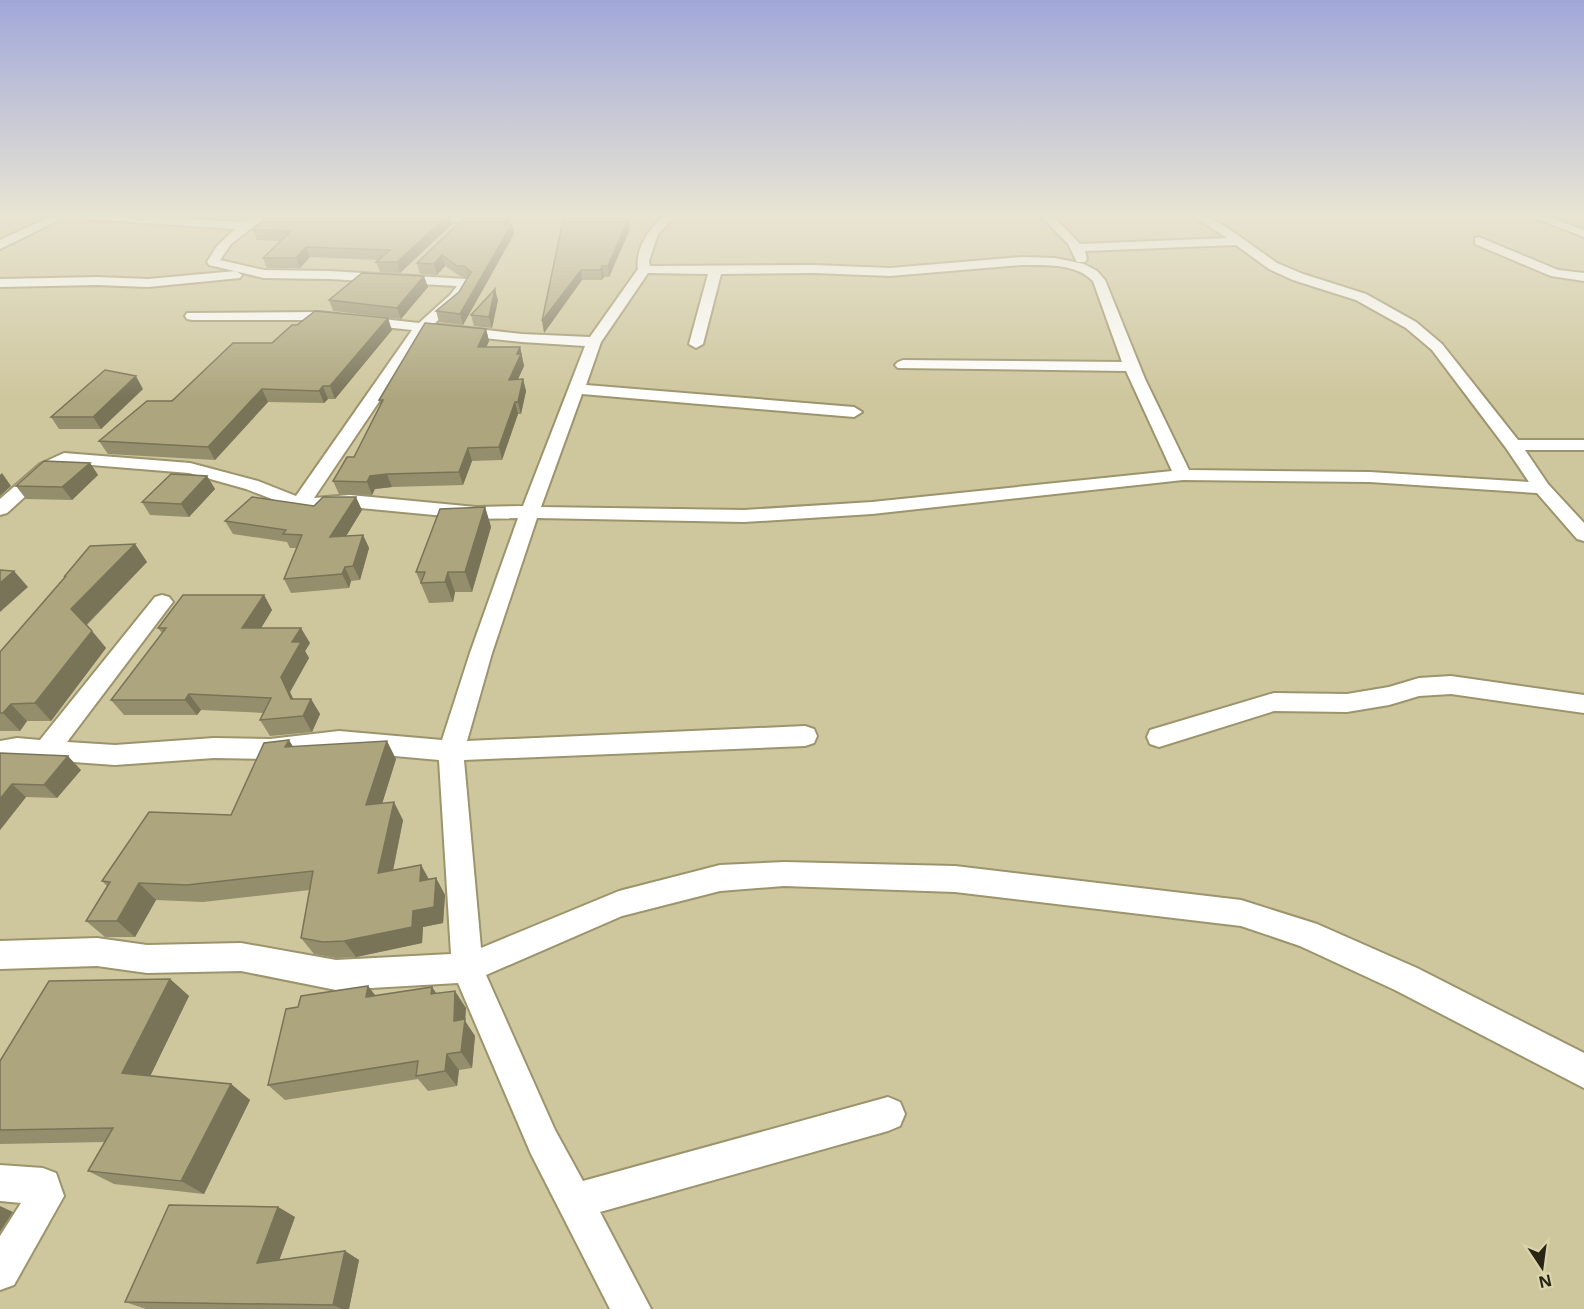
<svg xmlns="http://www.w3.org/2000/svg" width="1584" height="1309" viewBox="0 0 1584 1309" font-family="'Noto Sans',sans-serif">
<rect width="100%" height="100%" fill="#cec69d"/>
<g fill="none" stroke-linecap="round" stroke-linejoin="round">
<g stroke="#9c946c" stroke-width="4">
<path id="street" d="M52,216H67L0,249V240Z
M81,216H141L244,222L254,216H267L231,244L220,260L264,270L329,271L466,279L471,280L472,283C461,299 448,311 434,324L522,334L590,337L638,269C635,248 649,230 663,216H675L658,234L649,261L650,266L814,265L890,268L1022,257L1055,258L1084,264L1097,271L1105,280L1145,379L1189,470L1370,472L1529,482L1506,448L1432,350L1406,328L1356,300L1293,280L1269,269L1236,245L1085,251L1087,259L1085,262H1077L1068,244L1041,216H1053L1080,244L1227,238L1193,216H1207L1229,229L1277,263L1303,274L1366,294L1416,322L1442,344L1518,440H1584V450H1525L1548,484L1584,523V541L1577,539L1537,493L1370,482L1183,480L872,514L744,522L537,518L492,653L467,741L805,726L814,729L817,736L814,743L805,746L464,760L481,948L619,891L720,865L784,862L955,866L1241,900L1317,924L1417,968L1584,1053V1088L1395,990L1300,946L1241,926L955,892L784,886L720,891L622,916L486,975L555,1130L583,1181L888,1097L900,1102L905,1114L900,1126L888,1131L600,1212L651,1309H610L531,1154L458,983L336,990L241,971L147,973L97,966L0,969V941L97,938L147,945L241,943L336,960L451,954L439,760L339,751L270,759L214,758L115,765L17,758L0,761V741L17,738L40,740L155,597L162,595L169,597L173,602L169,607L67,742L115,745L214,738L270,739L339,731L442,740L470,653L518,518L476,519L350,507L300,510L246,489L189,473L67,463L52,472L7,513L0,515V499L40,464L64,453L190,463L258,481L296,496L412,330L319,320H192L187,319L185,316L187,313L319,312L419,323L450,295L457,286L329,279L264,278L209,265L207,262L217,246L235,229L87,219ZM1022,265C1046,265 1075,263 1093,281L1122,362L903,360L898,362L895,365L898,368L1126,371L1172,471L872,502L744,510L541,507L582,394L854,417L862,412L854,407L586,385L601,342L648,273L708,274L689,344L696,348L703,344L721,274L814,273L890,276ZM426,332L522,342L585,346L523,506L476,507L350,495L314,498Z
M421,216H468L473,219L467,222L427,219Z
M1530,216H1546L1584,230V237Z
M1479,237L1558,270L1584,273V281L1551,276L1475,244V238Z
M236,271L242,275L240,278L148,287L97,285L0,287V279L97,277L148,279Z
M1451,676L1584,695V713L1451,694L1419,696L1389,705L1347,712L1274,711L1159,747L1150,744L1147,737L1150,730L1274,693L1347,694L1389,687L1419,678Z
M0,1165L43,1168L56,1173L64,1196L14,1285L0,1290V1236L21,1203L0,1201Z"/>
</g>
<use href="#street" fill="#fff" fill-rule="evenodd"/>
</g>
<path fill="#958e6c" d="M272,216H450L452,224L400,273L380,272L376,262L378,260L310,257L300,268H267L263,258L281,241L257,240L253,230Z
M466,216H512L509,224L514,234L463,325L439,322L436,311L459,292L468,278L460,276L445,266L437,275L420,274L417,263Z
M567,216H596V219H628L630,229L609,277H604L602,280H582L544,333Z
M428,287L401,319L333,311L329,300Z
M498,300L492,328L474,326L471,315Z
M486,329L489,341L486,347H520L524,366L518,379H523L526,391L521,414H518L502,460L472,461L463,485L392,487L375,489L372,495L339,494L333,481L354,457L380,405L379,400Z
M392,330L335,399H328L324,403L268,402L215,460L108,454L99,441L272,343Z
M143,389L101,429H59L51,417Z
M90,463L98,475L72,500L26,499L16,486Z
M207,476L215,489L189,517L150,515L142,502Z
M314,506L362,510L346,536L363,535L369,548L360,580L351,581L349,588L291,593L284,579L296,548H290L287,542L233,534L225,521Z
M485,507L491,527L472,592H455L453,602L429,603L416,572Z
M135,544L147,562L87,625L106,648L51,721H27L20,731H0V652L65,578L64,577Z
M264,595L272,610L261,628L310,643L305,651L309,658L290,692L293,699H311L320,714L312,732L270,736L260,720L264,713L201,710L197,715H124L111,700L162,633L158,628Z
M293,747L396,759L382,804L403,820L393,871L421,865L429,879L436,878L445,895L443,923L423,927L422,943L356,957L336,958L314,954L301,938L310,890L203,902L156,900L135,937H105L86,921L107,886L102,881L231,815Z
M0,753L81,770L57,798L26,797L0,830Z
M170,979L189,996L150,1076L231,1084L250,1100L204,1194L114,1184L88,1171L105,1142L0,1144V1061Z
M368,986L375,995L437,993L466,1008L465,1021L475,1036L472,1068L459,1070L457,1086L428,1091L418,1079L285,1100L268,1085L298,1007Z
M278,1207L295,1217L279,1260L345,1251L359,1260L349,1309H146L125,1302Z"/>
<path fill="#797458" d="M447,216H450L452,224L400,273L397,262Z
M507,216H512L506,234L504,224Z
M628,219L630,229L609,277L608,266Z
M512,224L514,234L463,325L460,314Z
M306,247L310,257L300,268L296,258Z
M442,255L445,266L437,275L434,264Z
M602,266L604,277L602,280L601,270Z
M581,270L582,280L544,333L542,321Z
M424,276L428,287L401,319L397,308Z
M495,289L498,300L492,328L489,317Z
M388,318L392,330L335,399L330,386Z
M486,329L489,341L481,359L478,347Z
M520,347L524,366L512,392L509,380Z
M136,376L143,389L101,429L93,417Z
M523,379L526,391L521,414L518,402Z
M323,386L328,399L324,403L319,391Z
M262,389L268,402L215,460L208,447Z
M515,402L518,414L502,460L499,447Z
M468,448L472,461L463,485L459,472Z
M90,463L98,475L72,500L62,487Z
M2,473L11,486L0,496V475Z
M387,474L392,487L375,489L372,495L367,482L370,476Z
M207,476L215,489L189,517L181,504Z
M356,497L362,510L337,551L330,537Z
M485,507L491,527L472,592L465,572Z
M363,535L369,548L360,580L353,566Z
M135,544L147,562L85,626L71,609Z
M345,567L351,581L349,588L342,574Z
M14,571L28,587L0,612V583Z
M448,572L455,592L453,602L445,582Z
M264,595L272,610L252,643L242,628Z
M301,628L310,643L305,651L309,658L290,692L301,715L291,699L281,677L292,642Z
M92,631L106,648L51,721L35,703Z
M189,694L201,710L197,715L185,700Z
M311,699L320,714L312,732L303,716Z
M11,704L27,721L20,731L3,713Z
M289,740L300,758L285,747Z
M387,741L396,759L376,823L366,805Z
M68,756L81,770L57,798L44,785Z
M12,784L26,797L0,830V799Z
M394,802L403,820L389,890L378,873Z
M421,865L430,882L420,881Z
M436,878L445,895L443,923L423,927L422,943L356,957L344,941L413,911Z
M139,883L156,900L135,937L117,921Z
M170,979L189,996L144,1089L122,1073Z
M368,986L381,1003L366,997Z
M432,987L444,1004L431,994Z
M455,991L466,1008L465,1021L475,1036L472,1068L461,1052L454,1021Z
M447,1054L459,1070L457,1086L445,1071Z
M231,1084L250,1100L204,1194L181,1181Z
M0,1206L13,1212L0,1232Z
M278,1207L295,1217L275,1272L257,1263Z
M345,1251L359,1260L349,1309H342L333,1305Z"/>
<path fill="#ada57d" stroke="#797458" stroke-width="1.5" d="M272,216H447L397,262H376L390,250L306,247L296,258H263L291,231L253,230Z
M466,216H507L504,224H512L460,314L436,311L459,292L471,272L464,266H457L442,255L434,264L417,263Z
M567,216H595L592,219H628L608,266H602L601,270H581L542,321L563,220Z
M362,273L424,276L397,308L329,300Z
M495,289L489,317L471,315Z
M315,311L388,318L330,386H323L319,391L262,389L208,447L99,441L147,401H172L233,343H272L292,325H297Z
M425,323L486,329L478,347H520L517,354H521L509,380L523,379L518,402H515L499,447L468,448L459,472L387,474L370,476L367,482L333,481L347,457H354L383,400H379Z
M105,370L136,376L93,417H51Z
M44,461L90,463L62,487L16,486Z
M171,474L207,476L181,504L142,502Z
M252,497L314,506L323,497H356L330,537L363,535L353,566L345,567L342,574L284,579L302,535L283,534L286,530L225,521Z
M485,507L465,572H448L445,582L421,583L425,572H416L440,509Z
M135,544L71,609L92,631L35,703L11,704L3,713H0V652L66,576L64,577L90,546Z
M0,570L14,571L0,583Z
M183,595H264L242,628H301L292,642H301L281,677L291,699H311L303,716L260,720L271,698L189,694L185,700H111L166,628H158Z
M289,740L285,747L387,741L366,805L394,802L378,873L421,865L420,881L436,878L434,907L413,911L412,927L344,941L323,942L301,938L313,871L187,885L139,883L117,921H86L110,882L102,881L149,812L231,815L264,743Z
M0,753L68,756L44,785L12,784L0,799Z
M170,979L122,1073L231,1084L181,1181L88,1171L113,1128L0,1130V1061L49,981Z
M368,986L366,997L432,987L431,994L455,991L454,1021L465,1019L461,1052L447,1054L445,1071L416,1076L418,1061L268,1085L286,1009L298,1007L301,996Z
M169,1205L278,1207L257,1263L345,1251L333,1305L125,1302Z"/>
<linearGradient id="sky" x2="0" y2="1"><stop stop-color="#a1a8d9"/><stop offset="0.54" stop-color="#e9e5d3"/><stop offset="1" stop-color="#e9e5d3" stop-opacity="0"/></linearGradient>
<rect width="1584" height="399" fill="url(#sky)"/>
<g transform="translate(1542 1267) rotate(167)" stroke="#dbd3a9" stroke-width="4.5" paint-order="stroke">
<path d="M0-4.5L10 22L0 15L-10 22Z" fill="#282514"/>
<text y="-9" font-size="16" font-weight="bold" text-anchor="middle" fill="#282514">N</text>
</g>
</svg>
